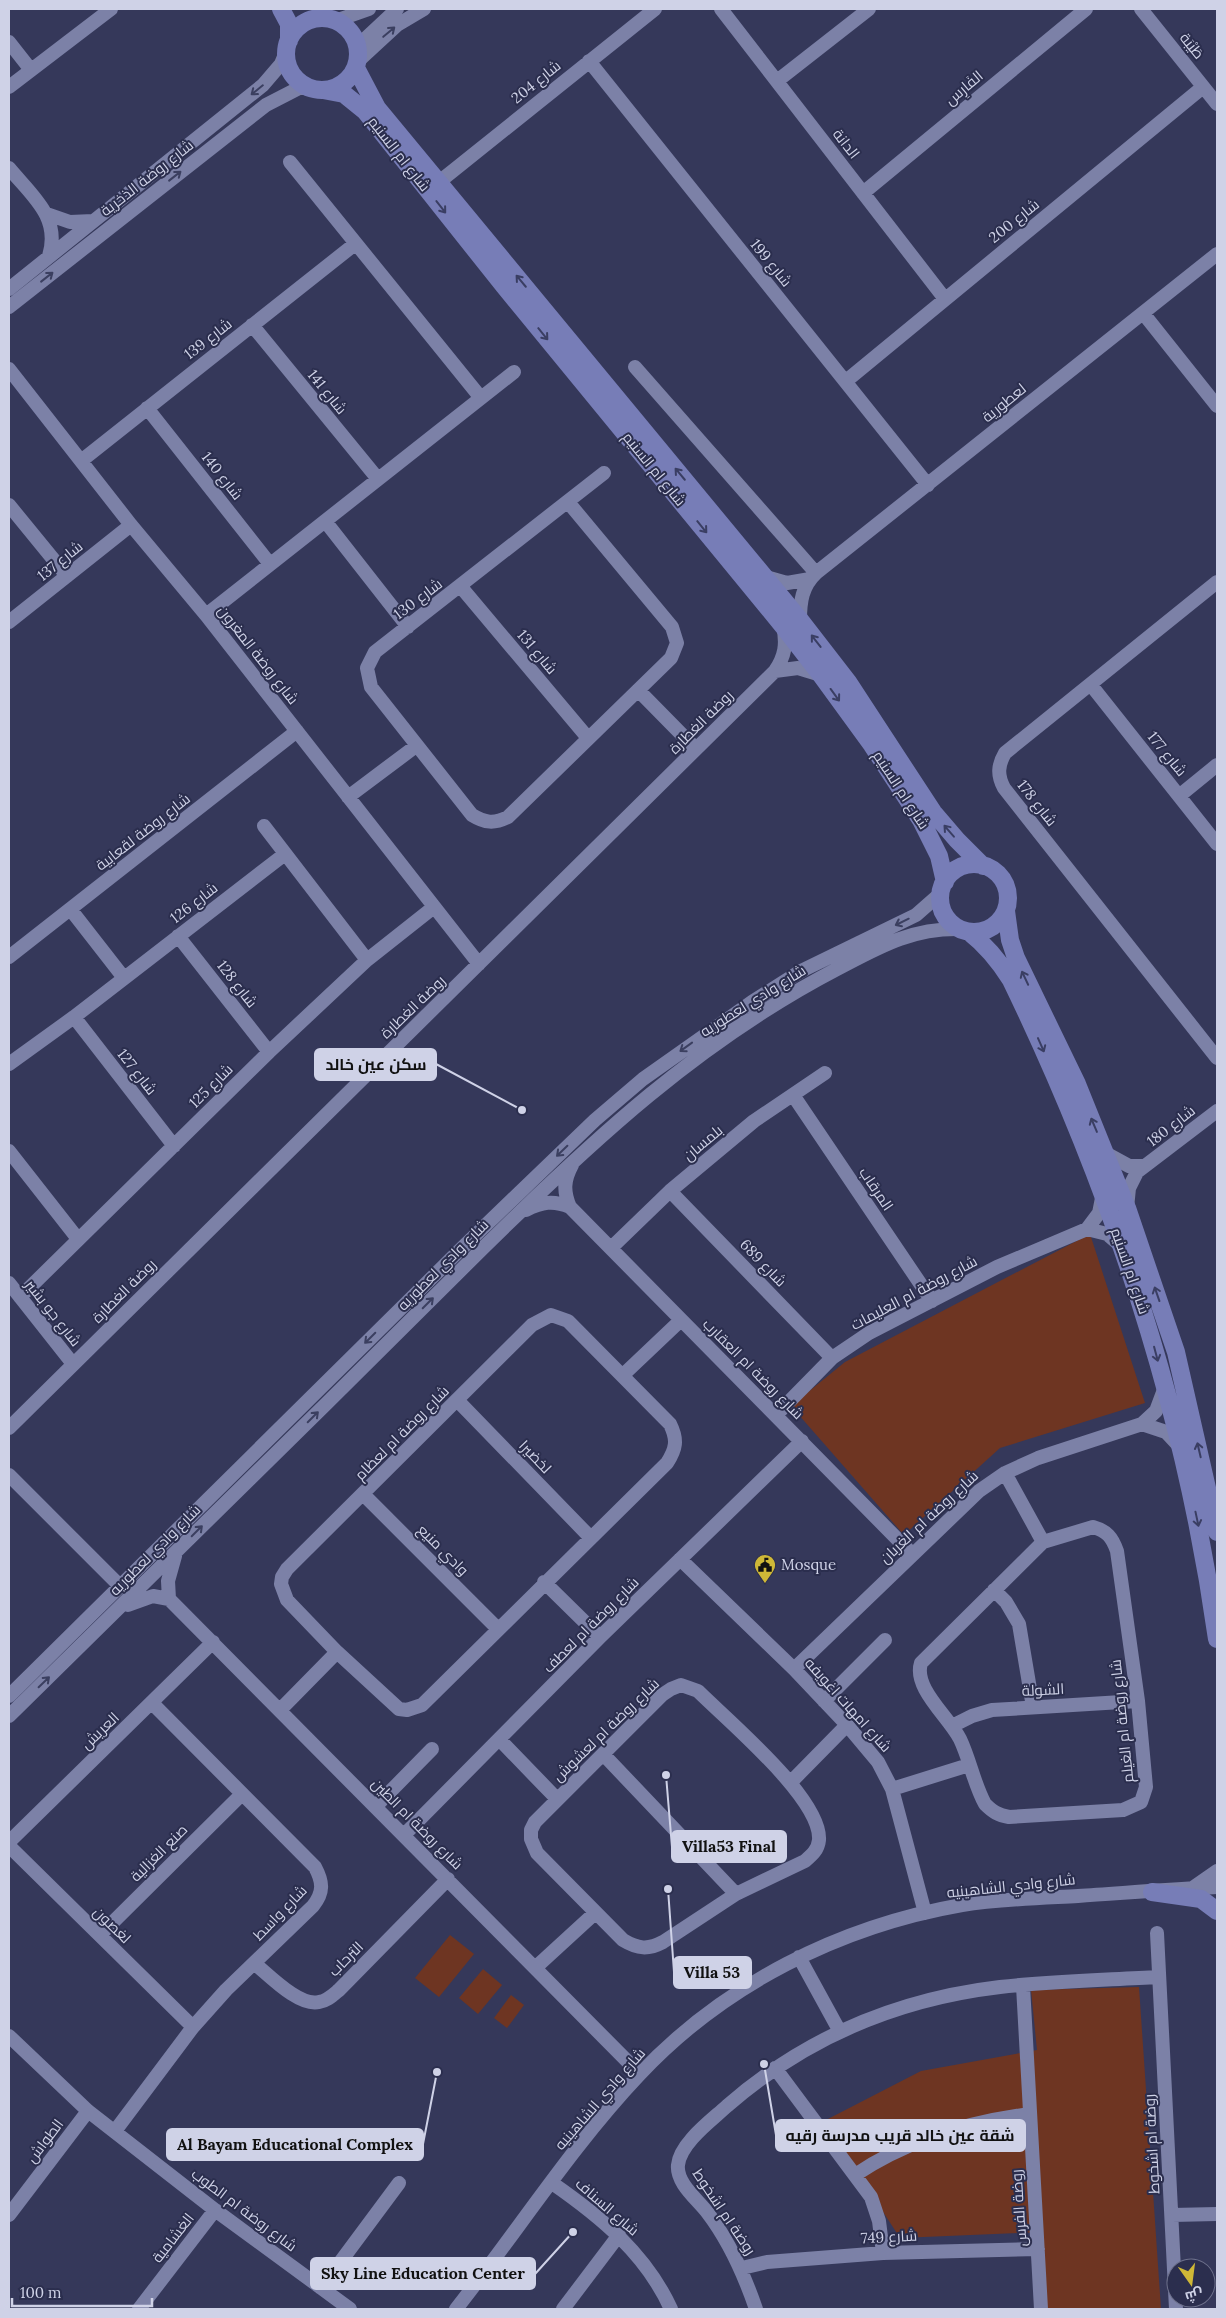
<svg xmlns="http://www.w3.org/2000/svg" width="1226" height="2318" viewBox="0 0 1226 2318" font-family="Lora,Cairo,serif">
<rect width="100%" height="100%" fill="#35385a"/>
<path fill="#6e3522" d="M1090,1234L1145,1403L1000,1448L904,1535L791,1406L845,1362Z
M450,1935L474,1954L439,1997L415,1978Z
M483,1969L502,1985L478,2014L459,1998Z
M1139,1987L1161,2309H1047L1043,2232L900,2238L824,2121L921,2071L1037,2050L1031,1990Z
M511,1995L524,2005L507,2028L494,2018Z"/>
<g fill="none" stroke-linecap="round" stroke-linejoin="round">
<path stroke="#7c81a7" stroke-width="14" d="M721,9L945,299
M1141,9L1217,104
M335,21L369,9
M9,42L31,70
M358,53L366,38L397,9
M358,61L397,25L424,9
M589,61L928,485
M777,81L869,9
M9,87L111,9
M290,162L481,398
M9,168C32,196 61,217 49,256
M439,182L655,9
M863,193L1086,9
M47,214L70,222L93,221
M9,289L263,85L281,64L286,52
M9,307L266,105L299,88H311
M1143,313L1217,406
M252,325L378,479
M635,367L816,573
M9,369L131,525L206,615L479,964
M846,381L1203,87
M147,408L270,564
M81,461L355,244
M568,502L672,627L677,643L671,658L508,817C494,824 485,823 472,815L371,687L367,668L375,652L604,473
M9,505L67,576
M325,521L408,627
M766,577L787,583L810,579
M1217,582L1005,753C998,765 997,775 1004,788L1217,1058
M461,587L588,738
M206,615L514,372
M800,620C800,602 802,586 816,573L1217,254
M9,622L131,525
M775,671L798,668L821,675
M1091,685L1217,844
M638,690L696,749
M1179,796L1217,765
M348,797L416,746
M264,826L367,960
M71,910L124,978
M178,936L269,1052
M9,957L297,731
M74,1017L174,1146
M9,1064L74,1017L285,854
M793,1095L932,1301
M9,1151L78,1239
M1107,1154L1129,1166H1144
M572,1165C564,1180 563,1191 570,1207L912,1554
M670,1191L832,1358
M1127,1208L1129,1188L1137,1172L1217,1111
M526,1210C542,1202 553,1200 570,1207
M1087,1229L1107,1234L1121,1246
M611,1248L670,1191L754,1121L825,1073
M9,1283L73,1364
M20,1297L269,1052L367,960L434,907
M551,1315L568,1321L670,1424C678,1440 676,1449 667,1463L422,1705L407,1710L399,1709L337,1652L287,1600L281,1584L282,1577L287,1569L532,1325Z
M623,1375L681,1320
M457,1400L590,1537
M776,1415L832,1358L869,1333L997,1267L1087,1229L1099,1213L1103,1193
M1142,1424L1166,1432L1179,1446
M9,1428L775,671C785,656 787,644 783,626
M1005,1473L1043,1542
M9,1475L120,1586
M364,1495L498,1629
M1093,1527C1107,1531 1112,1537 1117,1551L1138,1701L1146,1787L1141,1802L1123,1810L1009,1817C998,1815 993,1812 985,1804C974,1784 970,1760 960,1739C948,1716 913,1688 921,1663L1043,1542Z
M680,1559L794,1669L847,1725L878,1762L892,1789L925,1913
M544,1582L600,1637
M994,1590L1006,1602L1019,1624L1033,1707
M169,1599L168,1581L175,1556
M128,1605L153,1596L169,1599L640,2074
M794,1669L979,1491L1005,1473L1038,1458L1142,1424L1156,1411L1165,1387
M681,1685L698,1691C727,1720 822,1799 819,1840C818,1850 812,1855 805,1861L736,1894L663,1942C648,1950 638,1949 623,1940L537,1853L531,1839V1830L535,1822L662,1695L671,1689Z
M9,1696L461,1249L595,1120L643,1079L752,1002L801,971L916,915L941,893
M824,1701L885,1640
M280,1710L337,1652
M9,1716C115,1612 221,1508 327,1403C379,1351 431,1300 483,1248C593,1140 699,1041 837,969C879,947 911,928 960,929
M952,1726L972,1716L992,1710L1138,1701
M500,1740L557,1799
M603,1754L736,1894
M791,1782L847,1725
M892,1789L969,1765
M376,1806L432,1749
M404,1835L600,1637L802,1441
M9,1842L213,1642
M9,1846L193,2027
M1194,1887L1217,1871
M1157,1933L1176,2309
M100,1935L242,1794
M799,1957L839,2030
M254,1963C269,1975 299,2007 319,2002C327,2001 333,1995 339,1990L448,1879
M535,1968L595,1913
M1023,1986L1041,2309
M9,2036L88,2111L215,2210L350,2309
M775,2068L871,2197L879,2221L883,2253
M115,2131L193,2027L226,1990L313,1906C324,1892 323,1882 315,1867L152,1703
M855,2175C907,2140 968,2122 1030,2114
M552,2183C601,2217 646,2254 671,2309
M9,2215L88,2111
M1172,2215L1217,2214
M742,2268L767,2262L883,2253L1038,2249
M321,2288L399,2183
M139,2309L215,2210
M456,2309C517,2232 571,2147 639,2075C724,1984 841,1926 962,1905C1000,1899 1040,1898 1078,1896C1124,1893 1171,1889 1217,1887
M563,2309L619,2235
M756,2309C744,2274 730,2242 707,2212C697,2199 676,2183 678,2165C680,2143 712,2120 727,2106C805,2038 898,1999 1000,1987C1052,1981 1106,1980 1158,1977"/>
<path stroke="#777db7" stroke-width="18" d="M281,9L289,24V41
M286 54a36 36 0 1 1 72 0a36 36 0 1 1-72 0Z
M356,68L377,108L800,620L848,682L933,812L957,840L983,866
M323,90L344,94L365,111L504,286L783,626L821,675L872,745L921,820L939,856L945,882
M940 898a34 34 0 1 1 68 0a34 34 0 1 1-68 0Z
M1006,911L1010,940L1016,958L1077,1084L1127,1208L1176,1352L1217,1532
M969,932C987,946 999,961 1011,980C1112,1189 1185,1409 1217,1639
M1152,1892L1201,1899L1217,1911"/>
</g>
<defs><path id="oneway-shaft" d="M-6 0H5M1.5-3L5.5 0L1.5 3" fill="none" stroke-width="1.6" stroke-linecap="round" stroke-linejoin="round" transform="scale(1.25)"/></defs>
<g stroke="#3b3f60">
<use href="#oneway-shaft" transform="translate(389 32) rotate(-40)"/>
<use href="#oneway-shaft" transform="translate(257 90) rotate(141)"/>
<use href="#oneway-shaft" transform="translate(175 176) rotate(-38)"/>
<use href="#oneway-shaft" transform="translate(47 277) rotate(-38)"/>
<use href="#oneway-shaft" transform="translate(902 922) rotate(154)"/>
<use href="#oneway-shaft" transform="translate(686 1047) rotate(144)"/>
<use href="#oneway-shaft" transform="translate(562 1151) rotate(136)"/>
<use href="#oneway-shaft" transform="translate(428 1303) rotate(-45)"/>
<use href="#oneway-shaft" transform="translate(370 1338) rotate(135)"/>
<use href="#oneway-shaft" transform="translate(313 1417) rotate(-45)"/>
<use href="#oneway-shaft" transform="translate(197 1531) rotate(-45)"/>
<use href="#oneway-shaft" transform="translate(44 1682) rotate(-44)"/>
</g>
<g stroke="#3a3e63">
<use href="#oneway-shaft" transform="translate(441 207) rotate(52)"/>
<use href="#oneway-shaft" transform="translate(521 281) rotate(-130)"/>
<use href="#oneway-shaft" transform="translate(543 334) rotate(51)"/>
<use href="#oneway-shaft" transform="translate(680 474) rotate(-130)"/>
<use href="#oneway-shaft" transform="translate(702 527) rotate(51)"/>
<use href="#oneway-shaft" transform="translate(816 641) rotate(-128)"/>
<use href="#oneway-shaft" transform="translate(835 695) rotate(54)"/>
<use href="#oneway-shaft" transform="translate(949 831) rotate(-131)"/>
<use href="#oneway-shaft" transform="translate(1025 978) rotate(-115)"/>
<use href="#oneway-shaft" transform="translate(1041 1045) rotate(66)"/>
<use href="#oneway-shaft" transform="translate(1094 1125) rotate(-113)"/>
<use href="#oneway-shaft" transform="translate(1157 1294) rotate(-109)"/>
<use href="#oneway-shaft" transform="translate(1156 1354) rotate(75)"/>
<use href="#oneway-shaft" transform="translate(1199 1450) rotate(-103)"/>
<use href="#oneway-shaft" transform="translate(1197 1519) rotate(78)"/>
</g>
<defs>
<g id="civic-pin" transform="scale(1.125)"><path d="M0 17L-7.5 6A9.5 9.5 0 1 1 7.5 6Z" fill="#cfb837" stroke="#2b2e4e"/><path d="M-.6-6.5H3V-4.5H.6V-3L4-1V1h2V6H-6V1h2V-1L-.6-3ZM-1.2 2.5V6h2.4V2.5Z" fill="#111"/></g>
</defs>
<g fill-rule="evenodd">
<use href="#civic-pin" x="765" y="1565"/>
</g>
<g text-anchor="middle" stroke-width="4" stroke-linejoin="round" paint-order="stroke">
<g font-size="15" fill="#cfd2e7" stroke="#2b2e4e">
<text transform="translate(1192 46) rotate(51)" y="5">طَيْبَة</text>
<text transform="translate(536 82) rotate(-39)" y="5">شارع 204</text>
<text transform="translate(964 88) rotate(-40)" y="5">الفَارِس</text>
<text transform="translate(846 144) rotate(52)" y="5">الدانة</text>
<text transform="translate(399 154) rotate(52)" y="5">شارع ام السنيم</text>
<text transform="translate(147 178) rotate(-38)" y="5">شارع روضة الذخرية</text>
<text transform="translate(1014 221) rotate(-39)" y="5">شارع 200</text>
<text transform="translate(771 263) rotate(51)" y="5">شارع 199</text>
<text transform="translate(208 339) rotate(-38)" y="5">شارع 139</text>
<text transform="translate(327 392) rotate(51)" y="5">شارع 141</text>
<text transform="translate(1004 403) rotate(-39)" y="5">لعطورية</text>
<text transform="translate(654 469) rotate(51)" y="5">شارع ام السنيم</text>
<text transform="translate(222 476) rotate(52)" y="5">شارع 140</text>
<text transform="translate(60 561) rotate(-39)" y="5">شارع 137</text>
<text transform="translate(418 599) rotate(-37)" y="5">شارع 130</text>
<text transform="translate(537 652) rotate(50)" y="5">شارع 131</text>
<text transform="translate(258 655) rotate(52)" y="5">شارع روضة المغرون</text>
<text transform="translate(701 722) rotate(-45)" y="5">روضة الغطارة</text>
<text transform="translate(1167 754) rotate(51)" y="5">شارع 177</text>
<text transform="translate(901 790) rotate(57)" y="5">شارع ام السنيم</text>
<text transform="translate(1037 803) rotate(52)" y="5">شارع 178</text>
<text transform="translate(143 832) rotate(-38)" y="5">شارع روضة لقعابية</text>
<text transform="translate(194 903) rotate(-38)" y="5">شارع 126</text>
<text transform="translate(237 984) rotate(52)" y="5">شارع 128</text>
<text transform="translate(753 1001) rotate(-32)" y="5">شارع وادي لعطوريه</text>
<text transform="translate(413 1007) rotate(-44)" y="5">روضة الغطارة</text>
<text transform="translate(137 1072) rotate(52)" y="5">شارع 127</text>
<text transform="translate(211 1086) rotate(-45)" y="5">شارع 125</text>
<text transform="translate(1171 1126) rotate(-38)" y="5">شارع 180</text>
<text transform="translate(703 1143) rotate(-40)" y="5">بلمسان</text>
<text transform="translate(876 1189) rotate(56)" y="5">المرقاب</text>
<text transform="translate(763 1263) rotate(46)" y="5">شارع 689</text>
<text transform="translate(443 1265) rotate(-45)" y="5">شارع وادي لعطوريه</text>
<text transform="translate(1130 1271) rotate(71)" y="5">شارع ام السنيم</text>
<text transform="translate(124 1291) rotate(-45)" y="5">روضة الغطارة</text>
<text transform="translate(914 1293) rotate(-28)" y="5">شارع روضة ام العليمات</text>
<text transform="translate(53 1313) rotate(52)" y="5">شارع جو بشير</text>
<text transform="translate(753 1369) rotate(45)" y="5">شارع روضة ام العقارب</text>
<text transform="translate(402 1433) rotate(-45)" y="5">شارع روضة ام لعظام</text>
<text transform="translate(535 1457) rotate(46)" y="5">لخضيرا</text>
<text transform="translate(929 1517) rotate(-43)" y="5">شارع روضة ام الغربان</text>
<text transform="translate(155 1550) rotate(-45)" y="5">شارع وادي لعطوريه</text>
<text transform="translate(443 1550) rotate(45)" y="5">وادي منيع</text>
<text transform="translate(591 1625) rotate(-45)" y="5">شارع روضة ام لعطف</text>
<text transform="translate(1043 1690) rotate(-3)" y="5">الشولة</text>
<text transform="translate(848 1705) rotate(48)" y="5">شارع امهات اغويفه</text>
<text transform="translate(1122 1721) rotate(-96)" y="5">شارع روضة ام الغيلم</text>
<text transform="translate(606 1730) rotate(-44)" y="5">شارع روضة ام لعشوش</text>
<text transform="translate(100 1731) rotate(-44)" y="5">العريش</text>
<text transform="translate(417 1824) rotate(45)" y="5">شارع روضة ام الطين</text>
<text transform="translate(159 1853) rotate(-45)" y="5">صنع الغزالية</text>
<text transform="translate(1011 1886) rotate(-6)" y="5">شارع وادي الشاهينيه</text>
<text transform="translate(280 1913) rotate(-46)" y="5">شارع واسط</text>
<text transform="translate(112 1925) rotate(44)" y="5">لغصون</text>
<text transform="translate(346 1959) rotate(-45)" y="5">الترحاب</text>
<text transform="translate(600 2099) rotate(-49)" y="5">شارع وادي الشاهينيه</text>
<text transform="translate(45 2141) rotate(-53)" y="5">الطواش</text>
<text transform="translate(1152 2144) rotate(-93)" y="5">روضة ام اشخوط</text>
<text transform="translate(607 2207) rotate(41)" y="5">شارع السناف</text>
<text transform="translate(1019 2208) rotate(-94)" y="5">روضة الفرس</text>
<text transform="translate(244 2210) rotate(37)" y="5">شارع روضة ام الطوب</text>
<text transform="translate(724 2212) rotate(56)" y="5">روضة ام اشخوط</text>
<text transform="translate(889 2237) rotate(-3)" y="5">شارع 749</text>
<text transform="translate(173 2238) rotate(-52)" y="5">الغشامية</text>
</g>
<g font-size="15" fill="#cfd2e7" stroke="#2b2e4e" text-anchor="start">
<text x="781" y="1570">Mosque</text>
</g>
</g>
<path fill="none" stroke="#cfd2e7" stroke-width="2" d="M522 1110L436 1064M666 1775L672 1847M668 1889L674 1972M764 2064L776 2135M437 2072L423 2144M573 2232L535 2274"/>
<g fill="#cfd2e7" stroke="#2b2e4e" stroke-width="2">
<circle cx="522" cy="1110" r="5"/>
<circle cx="666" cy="1775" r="5"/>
<circle cx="668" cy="1889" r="5"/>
<circle cx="764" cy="2064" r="5"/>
<circle cx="437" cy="2072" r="5"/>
<circle cx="573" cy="2232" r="5"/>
</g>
<g fill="#cfd2e7" stroke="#cfd2e7" stroke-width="2">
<rect x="315" y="1049" width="121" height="31" rx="5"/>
<rect x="672" y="1831" width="114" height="31" rx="5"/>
<rect x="674" y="1957" width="77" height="31" rx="5"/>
<rect x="776" y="2120" width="249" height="31" rx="5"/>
<rect x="167" y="2129" width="256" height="31" rx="5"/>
<rect x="311" y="2258" width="224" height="31" rx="5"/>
</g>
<g font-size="16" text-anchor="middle" font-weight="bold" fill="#111">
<text x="376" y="1070">سكن عين خالد</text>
<text x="729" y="1852">Villa53 Final</text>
<text x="712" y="1978">Villa 53</text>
<text x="900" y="2141">شقة عين خالد قريب مدرسة رقيه</text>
<text x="295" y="2150">Al Bayam Educational Complex</text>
<text x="423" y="2279">Sky Line Education Center</text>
</g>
<rect width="1226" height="2318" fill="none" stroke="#cfd2e7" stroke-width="20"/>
<g transform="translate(1191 2283) rotate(166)"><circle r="24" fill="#2b2e4e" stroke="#6d708b"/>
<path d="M0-4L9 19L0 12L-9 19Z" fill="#cfb837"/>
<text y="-8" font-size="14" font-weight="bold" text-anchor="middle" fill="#cfd2e7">ش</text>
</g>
<path d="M12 2298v8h140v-8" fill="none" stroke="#cfd2e7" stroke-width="2.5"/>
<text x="20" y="2298" font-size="15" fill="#cfd2e7" stroke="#2b2e4e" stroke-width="4" paint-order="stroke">100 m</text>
</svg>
